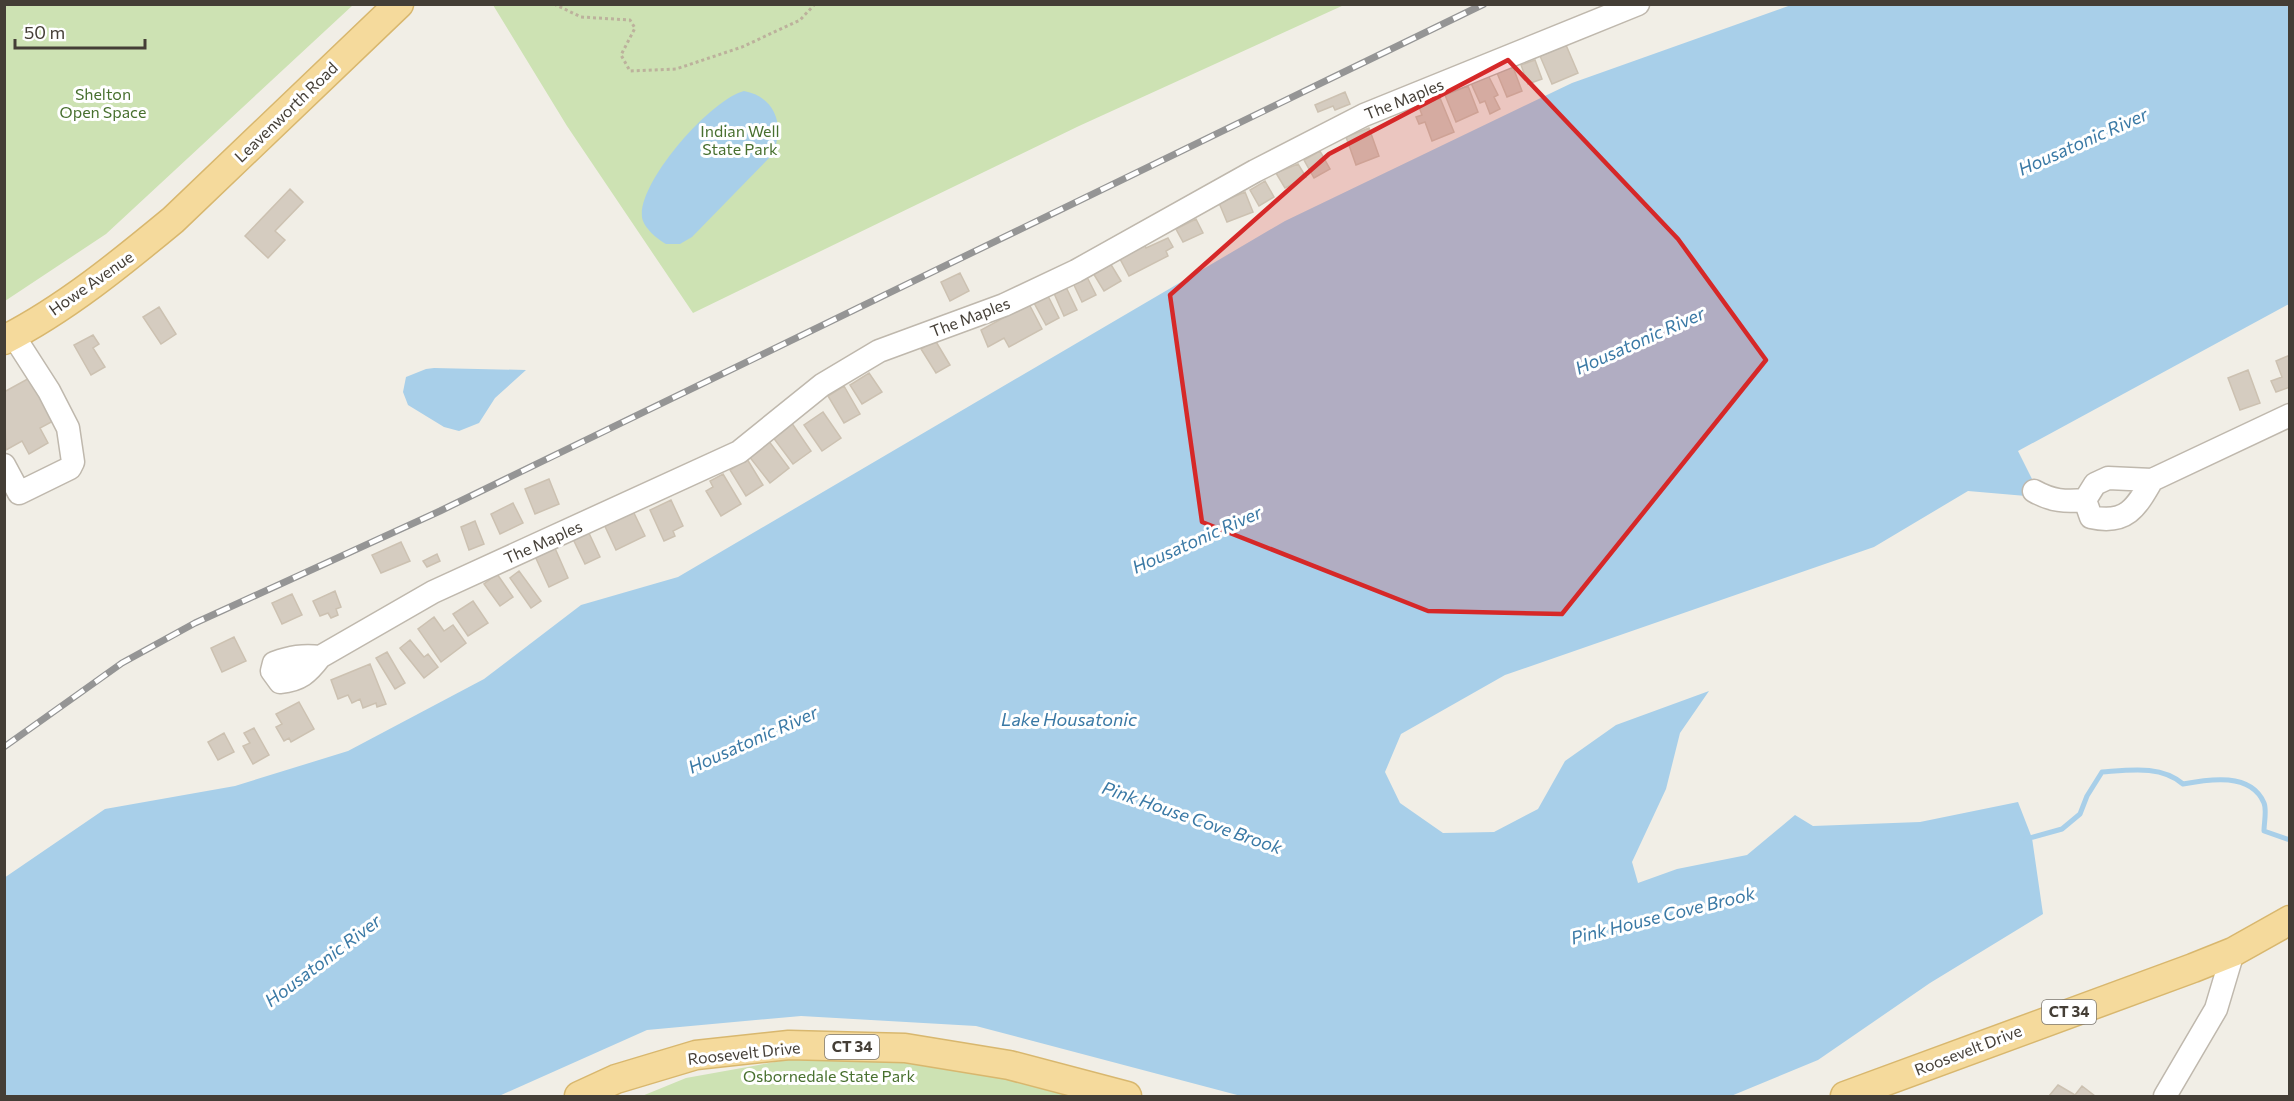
<svg xmlns="http://www.w3.org/2000/svg" width="2294" height="1101" viewBox="0 0 2294 1101" font-family="Commissioner,sans-serif">
<rect width="100%" height="100%" fill="#f1eee6"/>
<path fill="#cde2b3" d="M5,4H353V5L106,234L5,301Z
M493,5H1344L1079,126L693,313L567,126Z
M819,1054L923,1057L1109,1096H642L686,1078Z"/>
<path fill="#a8cfe9" d="M1791,5H2289V304L2018,451L2033,481L2026,496L1968,491L1874,547L1505,675L1401,734L1385,772L1400,803L1443,833L1494,832L1538,809L1565,761L1616,725L1709,691L1680,733L1666,789L1632,862L1638,883L1677,869L1747,855L1795,815L1813,826L1920,822L2018,802L2032,838L2043,914L1930,983L1818,1060L1731,1096H1241L976,1026L801,1016L647,1030L499,1096H5L4,878L105,809L235,786L348,751L484,679L581,605L678,577L1285,221L1572,83Z
M744,91C777,97 786,129 771,156L692,237L680,244H666C657,239 643,227 642,217C638,182 711,99 744,91Z
M426,369L434,368L526,370L495,398L479,423L459,431L444,427L408,405L403,392L406,377Z"/>
<g fill="none" stroke-linecap="round" stroke-linejoin="round">
<path stroke="#a8cfe9" stroke-width="5" d="M2026,839L2062,829L2080,814L2087,796L2102,772C2130,770 2161,765 2183,784C2209,779 2251,772 2264,803C2267,810 2264,823 2264,831L2290,840"/>
</g>
<path fill="#d5ccc0" stroke="#ccc1b1" stroke-width="1.5" d="M1566,45L1578,73L1552,84L1540,56Z
M1535,60L1542,79L1528,84L1521,65Z
M1513,67L1522,91L1507,97L1497,73Z
M1488,75L1498,95L1494,97L1500,109L1490,114L1485,101L1480,103L1471,83Z
M1468,86L1478,112L1456,122L1445,95Z
M1345,92L1350,104L1335,110L1333,106L1318,112L1315,105Z
M1440,98L1454,132L1432,141L1425,122L1419,124L1416,117L1422,115L1419,107Z
M1369,128L1379,156L1356,165L1346,137Z
M1320,151L1330,169L1314,178L1304,160Z
M1298,164L1306,177L1285,188L1276,173Z
M1265,181L1274,197L1259,206L1250,190Z
M290,189L303,202L275,231L285,240L268,258L245,236Z
M1245,192L1253,212L1227,222L1219,203Z
M1196,219L1203,233L1183,242L1176,229Z
M1168,238L1173,247L1166,251L1168,256L1129,276L1119,257L1145,245L1146,248Z
M1110,263L1121,281L1104,291L1093,273Z
M960,273L969,291L950,301L941,282Z
M1086,275L1096,295L1082,302L1072,281Z
M1065,285L1077,310L1064,316L1053,291Z
M1047,294L1059,318L1046,325L1033,301Z
M1029,304L1042,329L1009,347L1004,338L988,347L981,330Z
M159,307L176,334L161,344L143,317Z
M93,335L99,344L93,348L105,367L91,375L74,345Z
M935,340L950,365L936,373L921,349Z
M2290,355V387L2276,392L2271,381L2282,377L2276,361Z
M2248,370L2260,403L2240,410L2228,378Z
M869,373L882,392L862,404L850,385Z
M33,376L57,419L40,428L48,443L29,454L22,441L6,450L4,392Z
M844,386L860,414L844,423L828,396Z
M823,412L841,438L822,451L804,425Z
M791,422L811,451L793,464L772,436Z
M768,440L789,468L770,483L748,455Z
M747,459L763,485L746,496L730,470Z
M723,474L741,504L721,516L706,491L713,487L710,481Z
M549,479L559,504L535,514L525,489Z
M671,500L683,526L673,531L675,536L664,541L650,510Z
M513,503L523,523L500,534L491,514Z
M632,509L645,536L616,550L603,522Z
M475,521L484,544L469,550L461,527Z
M588,531L600,557L585,564L573,539Z
M401,542L410,561L381,573L372,555Z
M554,546L568,578L549,587L534,554Z
M437,554L440,561L427,567L423,561Z
M519,571L541,601L531,608L510,578Z
M497,574L513,597L500,606L484,584Z
M335,591L341,607L336,609L338,615L331,618L328,613L320,616L313,601Z
M292,594L302,615L282,624L272,603Z
M473,601L488,623L468,636L453,614Z
M434,617L444,631L453,625L466,643L441,662L418,629Z
M234,637L246,661L222,672L211,648Z
M410,640L424,657L428,654L438,667L424,678L400,648Z
M387,652L405,683L395,689L376,658Z
M370,664L386,704L377,707L376,703L363,708L360,699L352,703L348,695L338,699L331,680Z
M299,702L314,729L291,742L289,738L284,741L276,727L282,724L276,714Z
M254,728L269,755L253,764L243,746L250,743L244,733Z
M224,733L234,752L218,760L208,742Z
M2058,1085L2075,1095L2082,1086L2095,1096H2049Z"/>
<g fill="none" stroke-linecap="round" stroke-linejoin="round">
<g stroke="#bfb8ad" stroke-width="25">
<path id="minor" d="M4,465L19,493L70,468L73,462L68,428L49,391L13,335
M2152,480C2136,508 2126,525 2091,517L2085,500L2095,484L2108,478L2152,480L2290,415
M2034,491C2052,501 2065,502 2085,500
M320,657C303,655 291,657 274,663L272,671L280,682C300,680 308,673 320,657L433,592L739,452L822,385L879,351L1004,305L1076,271L1255,171L1364,115L1638,4
M2165,1096L2216,1009L2233,952"/>
</g>
<g stroke="#d8b76e" stroke-width="31">
<path id="major" d="M4,340C65,309 121,263 173,220L399,4
M579,1096L616,1079L696,1055L789,1045L905,1048L1009,1065L1127,1096
M1845,1096L2193,968L2233,952L2290,920"/>
</g>
<path stroke="#bcb19c" stroke-width="3" stroke-dasharray="3 3" stroke-linecap="butt" d="M554,4L581,17L630,20L635,28L621,55L630,71L676,69L742,47L800,20L815,4"/>
<use href="#minor" stroke="#fff" stroke-width="22"/>
<use href="#major" stroke="#f5da9c" stroke-width="28"/>
<g stroke="#959595" stroke-width="7">
<path id="rail" d="M4,747L122,663L195,623L440,511L1484,4"/>
</g>
<use href="#rail" stroke="#fff" stroke-width="4.5" stroke-dasharray="14" stroke-linecap="butt"/>
</g>
<path fill="#d62828" fill-opacity="0.2" stroke="#d62828" stroke-width="4.5" stroke-linejoin="round" d="M1508,60L1678,239L1766,360L1562,614L1428,611L1202,522L1170,295L1329,154Z"/>
<g text-anchor="middle" stroke-width="6" stroke-linejoin="round" paint-order="stroke">
<g fill="#fff" stroke="#7c7872" stroke-width="1.5">
<rect x="2042" y="1000" width="54" height="24" rx="4.5"/>
<rect x="825" y="1035" width="54" height="24" rx="4.5"/>
</g>
<g font-size="15" font-weight="bold" fill="#443e36">
<text x="2069" y="1017">CT 34</text>
<text x="852" y="1052">CT 34</text>
</g>
<g font-size="16" fill="#48702f" stroke="#fff">
<text x="103" y="100">Shelton<tspan x="103" dy="18">Open Space</tspan></text>
<text x="740" y="137">Indian Well<tspan x="740" dy="18">State Park</tspan></text>
<text x="829" y="1082">Osbornedale State Park</text>
</g>
<g font-size="16" fill="#443e36" stroke="#fff">
<text transform="translate(1404 99) rotate(-22)" y="6">The Maples</text>
<text transform="translate(286 112) rotate(-44)" y="6">Leavenworth Road</text>
<text transform="translate(91 283) rotate(-35)" y="6">Howe Avenue</text>
<text transform="translate(970 317) rotate(-21)" y="6">The Maples</text>
<text transform="translate(543 542) rotate(-24)" y="6">The Maples</text>
<text transform="translate(1968 1050) rotate(-21)" y="6">Roosevelt Drive</text>
<text transform="translate(744 1053) rotate(-6)" y="6">Roosevelt Drive</text>
</g>
<g font-size="18" font-style="italic" fill="#3a79a5" stroke="#fff">
<text transform="translate(2083 142) rotate(-24)" y="6">Housatonic River</text>
<text transform="translate(1640 341) rotate(-24)" y="6">Housatonic River</text>
<text transform="translate(1197 540) rotate(-24)" y="6">Housatonic River</text>
<text x="1069" y="726">Lake Housatonic</text>
<text transform="translate(753 740) rotate(-24)" y="6">Housatonic River</text>
<text transform="translate(1192 818) rotate(19)" y="6">Pink House Cove Brook</text>
<text transform="translate(1663 916) rotate(-14)" y="6">Pink House Cove Brook</text>
<text transform="translate(323 961) rotate(-37)" y="6">Housatonic River</text>
</g>
</g>
<rect width="2294" height="1101" fill="none" stroke="#443e36" stroke-width="12"/>
<path d="M15 39v9h130v-9" fill="none" stroke="#443e36" stroke-width="3"/>
<text x="24" y="39" font-size="18" fill="#443e36" stroke="#ffffff" stroke-width="4.5" paint-order="stroke">50 m</text>
</svg>
